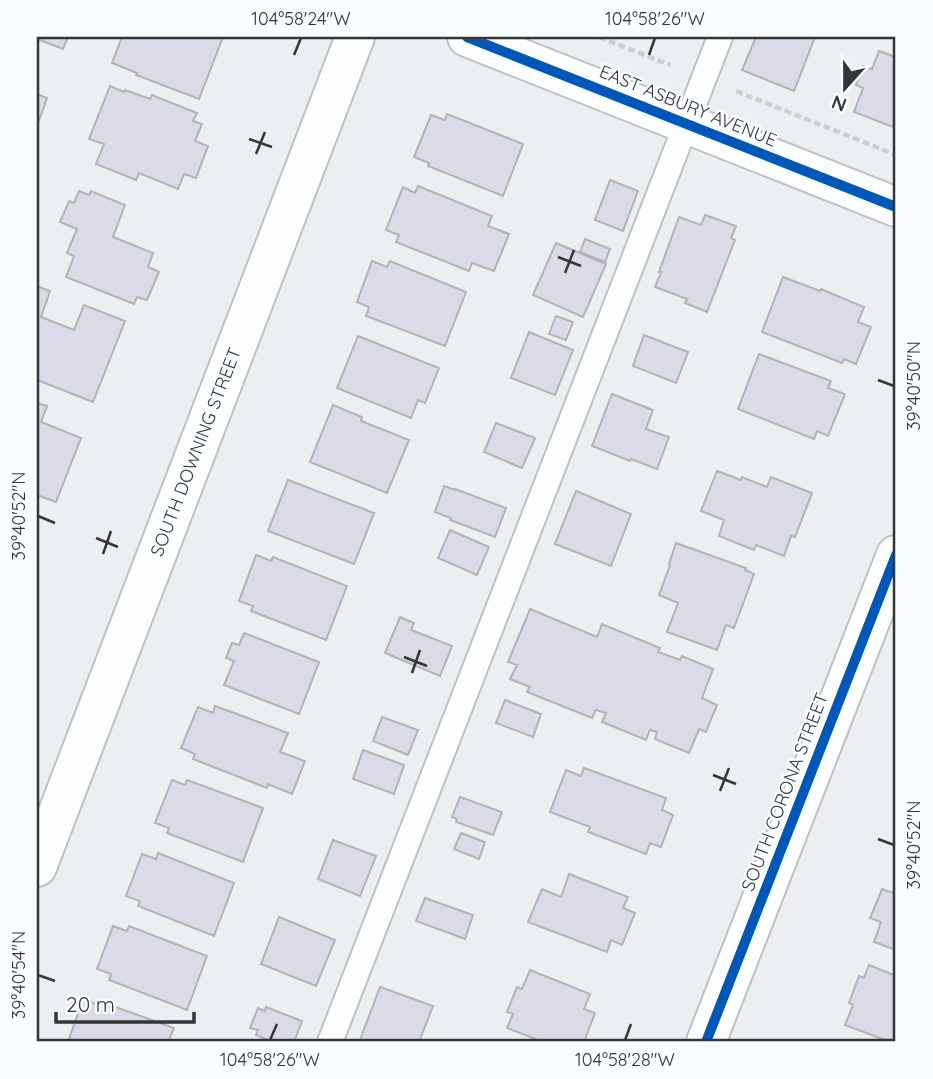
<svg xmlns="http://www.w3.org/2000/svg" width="933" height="1079" viewBox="0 0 933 1079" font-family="Quicksand,sans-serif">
<rect width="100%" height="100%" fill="#eceff1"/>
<path fill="#dbdae7" stroke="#b2b3b5" stroke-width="2" d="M37,37H68L63,49L37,39Z
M122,37H223L199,99L136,75L137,73L112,63Z
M756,37H815L794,91L742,70Z
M879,51L896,57V128L854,112L863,88L856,85L863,66L872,69Z
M110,86L124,92L125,90L150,99L152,95L197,113L193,121L202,124L195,141L208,146L196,178L184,174L178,189L139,173L136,180L96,164L104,144L89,139Z
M37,94L47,98L37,126Z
M447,114L523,144L503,196L428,166L429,163L414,157L431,115L445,120Z
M610,180L638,191L623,231L595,220Z
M418,186L492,216L488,226L509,234L494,271L472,263L469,271L396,242L399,235L386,230L403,187L415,193Z
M79,191L89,195L91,191L125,205L113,237L153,253L148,267L159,272L147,300L137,297L134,304L66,277L74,256L67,253L77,229L60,222L69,201L74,203Z
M705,215L736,226L731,238L735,240L707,312L685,303L687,299L655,287L661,272H659L679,217L701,225Z
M585,239L610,249L605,262L580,252Z
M556,243L606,264L583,317L533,295Z
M372,261L387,267L390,261L466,292L445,346L366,316L369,307L357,302Z
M783,277L820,291L821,289L864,307L858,322L871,327L856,364L844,359L842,363L762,332Z
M37,286L50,291L41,317L74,330L84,305L125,321L93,402L37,380Z
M556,316L573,322L566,340L549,334Z
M529,332L573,350L555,395L511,378Z
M644,335L688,352L676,383L633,366Z
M358,336L439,368L425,403L418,400L411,418L337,388Z
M759,354L831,381L828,388L845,394L828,436L817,431L814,439L738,409Z
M612,394L653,410L646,429L669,437L657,469L631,459L630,461L592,446Z
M37,403L47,406L41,422L81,438L56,502L37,495Z
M333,405L362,417L361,421L409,440L387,493L310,462Z
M496,423L535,438L522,468L484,452Z
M717,471L741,480L742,477L767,487L771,477L812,493L795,537L791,536L784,556L756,545L754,550L719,536L724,520L701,511Z
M288,480L374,513L354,564L268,531Z
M444,486L455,490V489L506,508L495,537L450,520L451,518L435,512Z
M576,491L631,514L611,566L555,544Z
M450,530L489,547L477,575L438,558Z
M676,543L746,568L745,570L754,574L734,628L726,625L717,650L667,632L678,603L659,595L670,565L669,564Z
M256,555L271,561L273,557L347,586L326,640L251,611L253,606L239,601Z
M530,609L597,637L602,624L660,648L658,652L680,660L682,656L713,669L702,698L717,705L706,732L699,729L689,753L655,739L657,732L650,730L646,740L602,722L606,713L596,710L592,718L527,692L530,687L510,679L517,665L508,662Z
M400,617L414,623L411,630L452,646L440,676L385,653Z
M244,633L319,662L299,714L224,685L234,661L226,658L232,643L239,645Z
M505,700L541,714L533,737L496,723Z
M215,706L288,733L280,752L305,761L292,794L268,784L267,788L193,759L195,754L181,748L198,707L213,713Z
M382,717L418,730L408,755L373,741Z
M363,750L404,765L394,794L353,779Z
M584,768L666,798L662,810L673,815L661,847L650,843L646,854L588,832L590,827L550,812L566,770L581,776Z
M172,780L185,785L187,780L263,808L243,862L167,833L169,828L155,823Z
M460,797L502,812L493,835L456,822L457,819L452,817Z
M461,833L485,842L479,859L454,849Z
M333,840L376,856L360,896L318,879Z
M158,853L234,883L214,936L138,906L140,901L126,896L142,854L156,859Z
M569,874L628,897L623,908L635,913L622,945L611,940L607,952L528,922L542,889L561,897Z
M896,885V950L874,942L881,922L870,918L882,889L893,893Z
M425,898L473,915L465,939L416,921Z
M279,917L335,940L316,986L261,964Z
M113,926L127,931L129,926L207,956L187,1010L109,980L111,974L97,969Z
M869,965L896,976V1042H890L845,1025L853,1005L849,1003L859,976L864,978Z
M530,970L590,994L584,1009L595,1013L584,1042L572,1040L571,1042H543L507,1028L513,1014L507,1012L517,987L522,989Z
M380,987L433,1006L419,1042H366L360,1040Z
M83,999L98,1005L99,1001L174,1028L168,1042H68Z
M266,1007L302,1021L294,1042H273L256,1035L258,1030L250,1028L258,1008L265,1011Z"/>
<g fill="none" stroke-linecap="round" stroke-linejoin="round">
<g stroke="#bfc1c3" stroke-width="28">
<path id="lane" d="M330,1042L720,37"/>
</g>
<g stroke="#bfc1c3" stroke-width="42">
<path id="street" d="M467,37L896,207
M706,1042L896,555"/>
</g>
<g stroke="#bfc1c3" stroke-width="42">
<path id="secondary" d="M37,867L355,37"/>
</g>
<path stroke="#cecfcf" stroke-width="4.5" stroke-dasharray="7 3.5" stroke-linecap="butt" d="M599,37L670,65
M736,91L896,155"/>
<use href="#lane" stroke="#fcfdfd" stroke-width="24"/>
<use href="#street" stroke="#fcfdfd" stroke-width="38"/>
<use href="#secondary" stroke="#fcfdfd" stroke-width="38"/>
<g stroke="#f9fcff" stroke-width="15">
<path id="cycleway" d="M467,37L896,207
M706,1042L896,555"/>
</g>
<use href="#cycleway" stroke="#0057b8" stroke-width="10"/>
</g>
<path fill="none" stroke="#333536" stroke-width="2.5" d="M294,55L301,38M649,55L655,38M249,139L272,147M256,154L265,132M558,257L581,266M565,273L574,250M878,380L894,386M38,516L55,523M96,538L118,547M103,554L111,531M404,657L427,666M412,673L420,650M713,775L736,784M720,791L729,768M878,839L894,845M38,975L55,981M270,1040L277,1024M625,1040L631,1024"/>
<g text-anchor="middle" stroke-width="5" stroke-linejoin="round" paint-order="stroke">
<g font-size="18" fill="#333536" stroke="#f9fcff">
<text transform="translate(688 106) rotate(22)" y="6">EAST ASBURY AVENUE</text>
<text transform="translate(196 452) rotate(-69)" y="6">SOUTH DOWNING STREET</text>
<text transform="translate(785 792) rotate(-69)" y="6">SOUTH CORONA STREET</text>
</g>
</g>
<rect width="933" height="1079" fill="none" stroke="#f9fcff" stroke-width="77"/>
<g transform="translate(845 88) rotate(201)" stroke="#f9fcff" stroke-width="5" paint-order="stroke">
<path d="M0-5L12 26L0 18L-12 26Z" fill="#333536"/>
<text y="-10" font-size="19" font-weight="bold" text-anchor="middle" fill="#333536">N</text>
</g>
<path d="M56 1012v10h138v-10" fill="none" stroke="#333536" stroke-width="3.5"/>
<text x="66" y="1012" font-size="21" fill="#333536" stroke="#f9fcff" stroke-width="5" paint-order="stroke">20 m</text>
<rect x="38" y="38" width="856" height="1002" fill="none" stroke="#333536" stroke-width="2.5"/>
<g font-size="18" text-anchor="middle" fill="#333536">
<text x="301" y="25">104°58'24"W</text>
<text x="655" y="25">104°58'26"W</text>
<text transform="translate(914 386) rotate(-90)" y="6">39°40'50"N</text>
<text transform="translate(19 516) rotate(-90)" y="6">39°40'52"N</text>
<text transform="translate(914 845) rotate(-90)" y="6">39°40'52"N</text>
<text transform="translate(19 975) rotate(-90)" y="6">39°40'54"N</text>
<text x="270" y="1066">104°58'26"W</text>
<text x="625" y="1066">104°58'28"W</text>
</g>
</svg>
